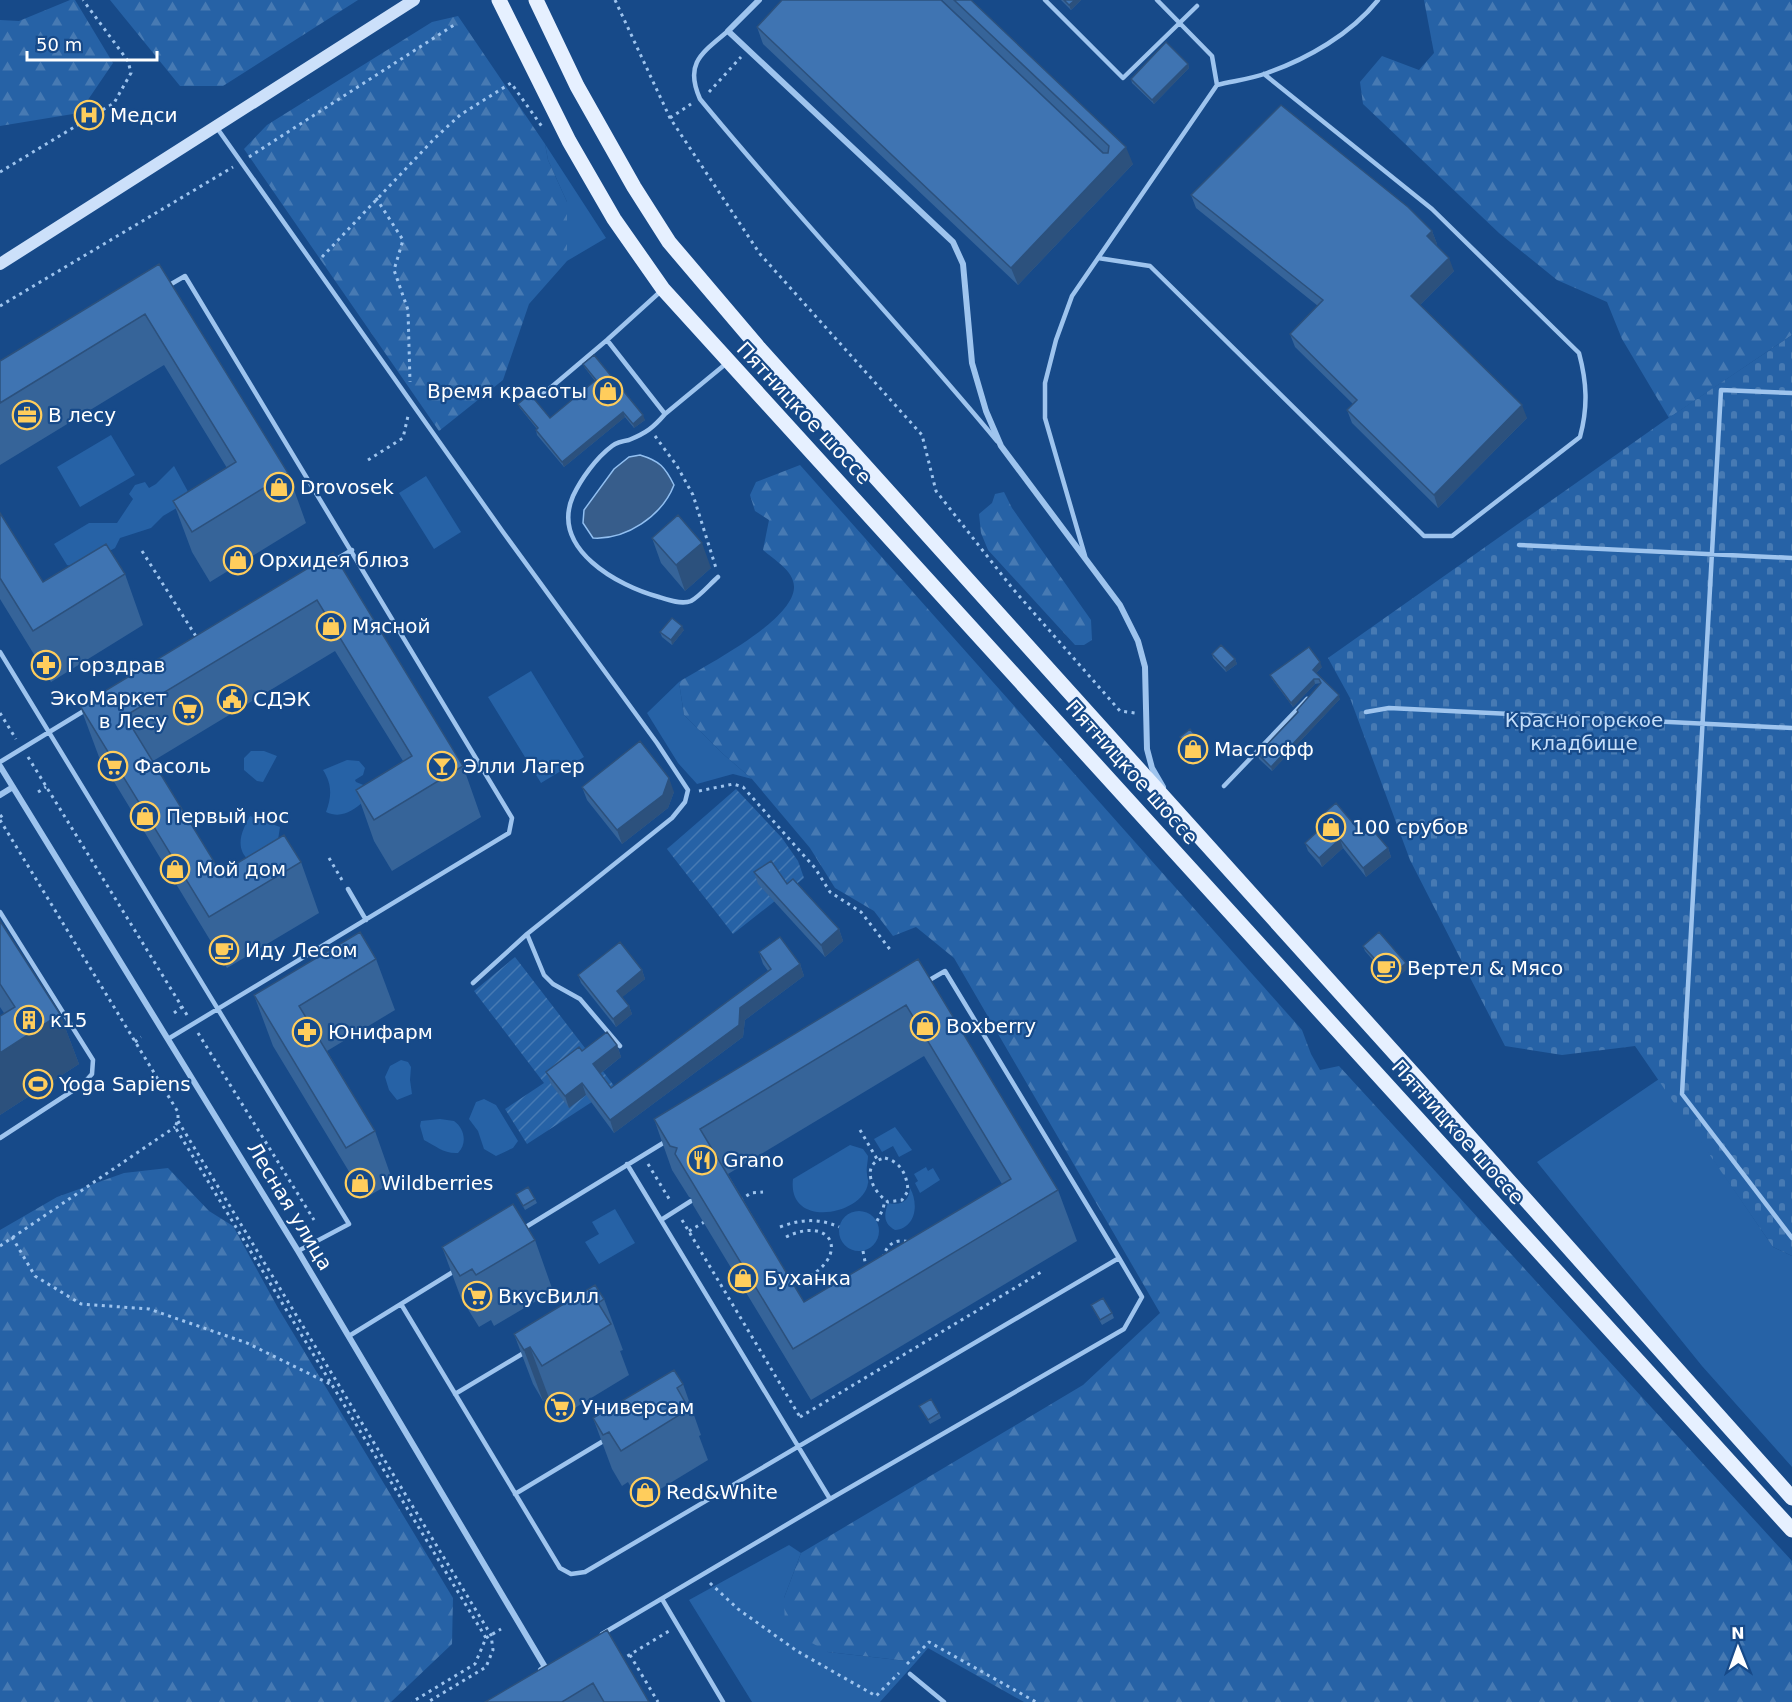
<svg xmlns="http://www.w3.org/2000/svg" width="1792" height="1702" viewBox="0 0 1792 1702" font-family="'DejaVu Sans',sans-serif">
<defs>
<pattern id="forest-firs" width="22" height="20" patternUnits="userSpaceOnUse" patternTransform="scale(1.5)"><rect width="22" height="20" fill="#2662a6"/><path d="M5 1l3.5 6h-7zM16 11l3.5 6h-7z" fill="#477ab3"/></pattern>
<pattern id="cemetery-stones" width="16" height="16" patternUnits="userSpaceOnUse" patternTransform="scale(1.5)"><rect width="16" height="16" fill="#2662a6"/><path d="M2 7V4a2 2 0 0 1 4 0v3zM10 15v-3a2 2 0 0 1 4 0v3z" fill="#477ab3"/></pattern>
<pattern id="garden-furrows" width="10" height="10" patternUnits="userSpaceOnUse" patternTransform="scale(1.5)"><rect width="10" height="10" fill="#2662a6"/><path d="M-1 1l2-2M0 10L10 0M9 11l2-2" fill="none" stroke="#477ab3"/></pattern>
</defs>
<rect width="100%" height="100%" fill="#174a89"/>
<path fill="#2662a6" d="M545,144L606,238L567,261V202L548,160Z
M111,435L135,475L80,507L57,467Z
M174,466L192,499L163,516L151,528L120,538L115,548L78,568L67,565L54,544L89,523H117L133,499L129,494L135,485L145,482L149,488L156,484Z
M426,476L461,532L434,549L399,493Z
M531,671L584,757L541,783L488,697Z
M679,682L684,715L722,753L752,779L733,774L697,784L678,763L647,713Z
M251,751H264L277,756L263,782L257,781L244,770V758Z
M347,760L359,761L365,768L363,775L355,780L356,782L366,786L364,801C353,811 341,819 326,812C332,796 332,784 323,770Z
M250,816L280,827L278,840L249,860C234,848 242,830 250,816Z
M401,1060L408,1062L411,1067L410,1080L412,1094L397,1100L389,1090L385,1077L390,1066Z
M1659,1079L1773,1247L1792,1256V1467L1702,1366L1537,1162Z
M484,1099L496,1105L518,1141L513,1148L496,1156L484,1149L478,1131L469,1119L476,1102Z
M440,1119L454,1121C464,1128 468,1143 458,1153C444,1154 436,1146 424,1140L420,1126L421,1121Z
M895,1127L912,1150L899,1157L893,1146L882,1152L874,1139Z
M850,1145L863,1149L868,1156C868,1162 866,1168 867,1174C867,1176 869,1183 868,1183C864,1215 787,1230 793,1179Z
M926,1167L928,1171L933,1168L940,1180L920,1193L915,1183L918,1181L914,1174Z
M910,1188C919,1204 916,1228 895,1230C883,1223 884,1215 888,1203C902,1206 909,1201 910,1188Z
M615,1209L635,1243L599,1264L585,1242L599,1234L592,1222Z
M839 1231a20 20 0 1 1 40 0a20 20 0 1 1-40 0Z
M789,1545L801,1553L784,1598L828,1652L916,1662L880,1702H752L689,1600Z"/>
<path fill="url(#forest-firs)" d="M70,0H75L113,63L79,113L0,126V20L19,21Z
M110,0H358L223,86H180Z
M1424,0H1792V335L1669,418L1622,339L1607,302L1557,280L1499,233L1363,104L1360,82L1382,56L1419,70L1434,53Z
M458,16L545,144L548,160L567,202V261L529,304L503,380L439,431L244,149L267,125L432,22Z
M800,465L1302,1030L1311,1054L1320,1070L1339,1066L1792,1561V1702H1024L928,1648L916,1662L828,1652L785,1628L784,1598L801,1553L1083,1385L1160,1313L954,958L916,927L893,936L874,911L835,888L810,848L752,779L722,753L684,715L679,682C706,665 792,622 794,588C795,571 774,560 763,550L769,520L755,511L750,495L756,482Z
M1004,492L1012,508L1091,620L1092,640L1084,645H1075L988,550L981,533L979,514L992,503L995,494Z
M168,1168L209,1211L233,1226L278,1308L453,1598L452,1644L391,1702H0V1230L57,1197L124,1173Z"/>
<path fill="url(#cemetery-stones)" d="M1792,335V1256L1773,1247L1635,1046L1562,1055L1505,1046L1410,860L1350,698L1328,658L1664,421Z"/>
<path fill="url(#garden-furrows)" d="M736,789L782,838L798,861L804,878L733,934L667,849Z
M515,957L615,1087L527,1144L505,1109L544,1083L474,991Z"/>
<path fill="#375d8b" stroke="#91bff1" stroke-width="1.5" d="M640,455C660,461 665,467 674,485C662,516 626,540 593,538L583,523L584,510L614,469L629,457Z"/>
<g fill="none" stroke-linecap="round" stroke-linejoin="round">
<path stroke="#9ec4ee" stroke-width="3" stroke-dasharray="3 4.5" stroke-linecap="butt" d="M615,0L670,118L760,254L922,435L936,491L1013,589L1120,711L1135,713
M709,92L741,57
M670,118L691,104
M249,157L454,25
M0,172L114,103L131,73L128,61L83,0
M376,198L403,240L394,270L408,310L410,382
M322,257L435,138L460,115L511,83L543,128
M0,306L233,167
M655,436L677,466L693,495L716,568
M368,460L403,438L408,416
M142,551L197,638
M0,713L16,739
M28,757L187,1015
M699,791L733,784L743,787L815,868L830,892L861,912L892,952
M38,792L46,787
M0,817L4,814
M0,820L178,1112V1120L175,1127L486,1638L475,1664L412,1702
M329,858L342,880
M174,1013L182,1007
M198,1033L314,1220
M135,1042L141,1037
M178,1121L491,1635L493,1650L486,1667L428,1702
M860,1130L877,1159
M885,1158C901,1162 907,1175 908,1191L902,1200L888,1202C872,1192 859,1163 885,1158Z
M648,1164L671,1202
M740,1200L751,1193L763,1192
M682,1220L800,1417
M877,1221L883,1209L885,1200
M780,1227C801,1219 819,1218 839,1227
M689,1231L706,1221
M12,1237L35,1276L81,1304L149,1309L247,1343L330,1384
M786,1237C831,1215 849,1253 810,1276
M0,1246L175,1127
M863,1251L866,1267
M883,1258C886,1245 895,1238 909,1242
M800,1417L1043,1271
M710,1583L738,1609L797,1651L876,1696L899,1673
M486,1638L501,1629
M630,1655L658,1702
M621,1660L669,1631
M907,1664L929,1642L1036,1702"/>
<path stroke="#9ec4ee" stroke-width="4.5" d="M1045,0L1123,78L1197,6
M1157,0L1212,56L1217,85
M728,31C702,53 684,63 700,99C796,216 901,325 997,441
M217,128L503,532L657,743L688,790L685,802L672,818L527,934L473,983
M1098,258L1150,266L1424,536H1452L1580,437C1588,407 1587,383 1579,353L1432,209L1264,74
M166,287L185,276L512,818L509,833L168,1039
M607,340L665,414L728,362
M1792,393L1721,390L1682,1094L1792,1238
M542,395L607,340L661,291
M665,414C653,428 646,433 629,440C623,441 616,443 612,446C596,458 581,479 573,496C550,549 618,586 659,597C668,600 682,605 691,601C700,596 710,584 718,577
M1519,545L1792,558
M1085,556L1045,418V383L1056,340L1072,296L1217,85C1233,81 1251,79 1267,73C1307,59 1351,34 1378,0
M333,561L352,550
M0,652L349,1224L298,1251
M1366,712L1389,708L1792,728
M0,762L87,709
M1224,786L1307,699
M348,889L366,920
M0,912L93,1060L92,1074L83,1084L0,1138
M527,934L544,975L553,984L580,999L620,1046
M627,1164L830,1499
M661,1220L691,1201
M521,1230L668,1140
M401,1304L560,1568L571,1574L585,1572L1119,1258L945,971L926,982
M349,1336L456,1270
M455,1394L527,1351
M515,1494L605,1440
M662,1599L723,1702
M602,1634L830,1499L1124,1329L1142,1297L1119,1258
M910,1674L944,1702"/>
<path stroke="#9ec4ee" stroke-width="6" d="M759,0L728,31L953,242L963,264L972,363L986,411L1001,446L1120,605L1138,641L1145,667L1147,749L1152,768L1163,787
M0,766L298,1251L545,1667L541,1670
M0,795L13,787"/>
<path stroke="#cce0fa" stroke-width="12" d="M0,264L414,0"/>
<path stroke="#e6f0ff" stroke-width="15" d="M499,0L569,141L614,219L663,289L1792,1530
M536,0L577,86L634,187L669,242L759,348L1426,1088L1792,1498"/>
</g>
<path fill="#366499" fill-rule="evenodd" d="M942,0H971L1133,164L1018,285L763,44L757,27L1104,153Z
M1061,0H1081L1071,10Z
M1188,64L1189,68L1154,104L1132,83L1131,79Z
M1191,195L1432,231L1437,244L1436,245L1454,271L1420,305L1527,418L1438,508L1352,423L1347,410L1353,404L1295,347L1290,334L1318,306L1196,208Z
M159,264L288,473L306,523L210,582L192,552L173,501L227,468L164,365L0,465V361Z
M583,364L645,420L634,428L625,417L564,467L537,435L536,430L537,429L520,408L518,404L550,418L595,381L585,368Z
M0,513L43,582L125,574L143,625L51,682L0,599Z
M652,538L711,568L685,591L661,563Z
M333,553L463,766L481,817L392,871L374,841L356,790L403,761L335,651L153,761L221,873L301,862L319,913L227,968L99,757L80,706Z
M684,630L672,645L662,637L660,632Z
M1212,654L1235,659L1237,664L1226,672L1213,658Z
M1322,667L1316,673L1340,699L1272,771L1259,759L1258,754L1297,712V710L1321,683L1315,684L1293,707L1272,679L1270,675Z
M1180,737L1208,754L1198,763L1181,742Z
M582,787L674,792L668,808L622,844L587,800Z
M1317,819L1363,835L1388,848L1391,857L1366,877L1343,848L1322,867L1308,851L1305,843L1318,831L1316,827L1319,824Z
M754,872L839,929L843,941L825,957L758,884Z
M0,921L60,1014L79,1064L0,1115V1016L4,1013L0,1007Z
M1363,946L1406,963L1408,968L1392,982L1365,951Z
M759,952L800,964L804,976L745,1020L743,1037L614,1133L586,1095L569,1108L551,1084L546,1072L582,1051L617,1045L621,1057L600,1074L611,1088L768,971L763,964Z
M376,959L395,1010L327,1051L375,1131L393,1182L365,1198L273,1046L254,995Z
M918,959L1058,1190L1077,1241L811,1400L693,1205L691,1198L689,1197L672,1170L654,1119ZM924,1056L1002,1184L804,1302L728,1174Z
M642,970L645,979L622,997L629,1006L632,1014L616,1027L581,983L578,975Z
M516,1194L535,1199L537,1203L525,1210Z
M535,1240L553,1291L494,1326L491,1320L479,1327L461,1298L442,1247Z
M604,1299L623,1350L620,1351L629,1375L560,1417L549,1398L543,1401L533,1384L514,1334Z
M1091,1305L1112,1313L1114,1318L1102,1325Z
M683,1384L701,1435L699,1436L708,1460L639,1502L628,1482L622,1486L612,1469L593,1418Z
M919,1406L939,1413L941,1418L930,1424Z
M607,1630L649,1702H485Z"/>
<path fill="#2c517d" d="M1075,0H1081L1071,10L1069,5Z
M1188,64L1189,68L1154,104L1152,100Z
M1126,147L1133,164L1018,285L1011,268Z
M1432,231L1437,244L1432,249L1427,236Z
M1449,258L1454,271L1416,309L1411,296Z
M1522,405L1527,418L1438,508L1434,495Z
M623,412L625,417L564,467L562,462Z
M643,415L645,420L634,428L633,424Z
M702,543L711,568L685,591L676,565Z
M682,626L684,630L672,645L671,640Z
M1235,659L1237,664L1226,672L1225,668Z
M1320,662L1322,667L1314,675L1313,670Z
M1314,679L1315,684L1293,707L1291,703Z
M1339,695L1340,699L1272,771L1271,767Z
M1207,750L1208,754L1198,763L1196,758Z
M669,778L674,792L668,808L622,844L617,830Z
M1340,839L1343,848L1322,867L1319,858Z
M1388,848L1391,857L1366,877L1363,868Z
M839,929L843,941L825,957L821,945Z
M1406,963L1408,968L1392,982L1391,977Z
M800,964L804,976L745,1020L743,1037L614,1133L610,1120L740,1008Z
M642,970L645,979L620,999L617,991Z
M629,1006L632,1014L616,1027L613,1019Z
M60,1014L79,1064L0,1115V1053Z
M617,1045L621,1057L597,1076L593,1064Z
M582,1083L586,1095L569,1108L565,1096Z
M530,1347L549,1398L543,1401L524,1350Z"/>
<path fill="#3f74b2" stroke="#2c517d" stroke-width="1.5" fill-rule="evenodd" d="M782,0H941L1103,153H1108L1109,146L954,0H971L1126,147L1011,268L757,27Z
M1064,0H1075L1069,5Z
M1166,42L1188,64L1152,100L1131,79Z
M1281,105L1408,207L1432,231L1427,236L1449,258L1411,296L1522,405L1434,495L1347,410L1357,400L1290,334L1323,300L1191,195Z
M159,264L288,473L192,532L173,501L236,462L145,314L0,403V361Z
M594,355L643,415L633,424L623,412L562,462L536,430L538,428L518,404L530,394L550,418L596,380L583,364Z
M0,513L43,582L106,544L125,574L33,631L0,578Z
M678,515L702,543L676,565L652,538Z
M333,553L463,766L374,820L356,790L412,756L317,600L125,716L221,873L284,835L301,862L209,917L80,706Z
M672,618L682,626L671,640L660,632Z
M1221,645L1235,659L1225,668L1212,654Z
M1309,647L1320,662L1313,670L1339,695L1271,767L1258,754L1298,712L1297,710L1321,683L1319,679H1314L1291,703L1270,675Z
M1190,729L1207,750L1196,758L1180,737Z
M640,741L669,778L663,795L617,830L582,787Z
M1336,803L1363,835L1371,828L1388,848L1363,868L1340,839L1319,858L1305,843L1319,830L1316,827L1321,823L1317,819Z
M771,861L787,884L793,879L839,929L821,945L754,872Z
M0,921L60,1014L0,1053V1016L15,1007L0,984Z
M360,932L376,959L299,1006L375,1131L346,1148L254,995Z
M1379,932L1406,963L1391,977L1363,946Z
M780,937L800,964L740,1008L739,1025L610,1120L582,1083L565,1096L546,1072L579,1047L582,1051L607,1032L617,1045L593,1064L611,1088L771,969L759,952Z
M620,942L642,970L617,991L629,1006L613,1019L578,975Z
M918,959L1058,1190L793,1349L675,1154L677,1148L670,1146L654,1119ZM906,1005L1011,1179L804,1302L700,1129Z
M528,1187L535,1199L523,1206L516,1194Z
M513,1204L535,1240L476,1275L472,1269L460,1276L442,1247Z
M595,1285L604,1299L598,1303L611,1324L542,1366L530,1347L524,1350L514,1334Z
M1103,1298L1112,1313L1100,1320L1091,1305Z
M674,1370L683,1384L677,1388L689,1409L621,1451L609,1432L603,1435L593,1418Z
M931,1399L939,1413L928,1420L919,1406Z
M607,1630L649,1702H604L593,1683L562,1702H485Z"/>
<defs>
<g id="hospital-ring" transform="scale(1.5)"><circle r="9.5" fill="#174a89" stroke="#ffcd5c" stroke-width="1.5"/><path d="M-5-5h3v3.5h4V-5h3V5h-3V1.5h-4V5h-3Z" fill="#ffcd5c"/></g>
<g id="shop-ring" transform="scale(1.5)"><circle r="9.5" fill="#174a89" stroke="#ffcd5c" stroke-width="1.5"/><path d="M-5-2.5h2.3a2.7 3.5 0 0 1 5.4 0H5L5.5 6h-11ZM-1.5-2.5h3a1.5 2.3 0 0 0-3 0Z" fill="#ffcd5c"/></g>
<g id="office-ring" transform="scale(1.5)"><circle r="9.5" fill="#174a89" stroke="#ffcd5c" stroke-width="1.5"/><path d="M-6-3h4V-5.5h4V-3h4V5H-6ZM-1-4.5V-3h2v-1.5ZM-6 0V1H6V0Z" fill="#ffcd5c"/></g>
<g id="pharmacy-ring" transform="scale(1.5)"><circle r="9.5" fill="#174a89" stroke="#ffcd5c" stroke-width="1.5"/><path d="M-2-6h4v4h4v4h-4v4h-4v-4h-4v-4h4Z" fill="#ffcd5c"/></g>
<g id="civic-ring" transform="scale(1.5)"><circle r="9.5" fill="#174a89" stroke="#ffcd5c" stroke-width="1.5"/><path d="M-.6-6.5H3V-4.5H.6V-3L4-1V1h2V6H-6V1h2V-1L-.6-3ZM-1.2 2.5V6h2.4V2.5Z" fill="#ffcd5c"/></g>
<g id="supermarket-ring" transform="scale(1.5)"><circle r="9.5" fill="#174a89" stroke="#ffcd5c" stroke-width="1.5"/><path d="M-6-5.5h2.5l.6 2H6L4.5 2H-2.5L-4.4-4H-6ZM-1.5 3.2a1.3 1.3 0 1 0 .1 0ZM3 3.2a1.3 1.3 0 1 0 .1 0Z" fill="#ffcd5c"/></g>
<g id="bar-ring" transform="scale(1.5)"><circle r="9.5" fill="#174a89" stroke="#ffcd5c" stroke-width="1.5"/><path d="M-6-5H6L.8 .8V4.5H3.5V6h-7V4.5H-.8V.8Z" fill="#ffcd5c"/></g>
<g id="cafe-ring" transform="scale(1.5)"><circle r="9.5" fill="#174a89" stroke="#ffcd5c" stroke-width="1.5"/><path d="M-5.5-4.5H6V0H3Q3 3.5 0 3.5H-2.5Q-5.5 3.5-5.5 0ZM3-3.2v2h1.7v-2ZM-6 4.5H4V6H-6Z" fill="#ffcd5c"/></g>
<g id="building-ring" transform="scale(1.5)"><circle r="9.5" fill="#174a89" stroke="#ffcd5c" stroke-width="1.5"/><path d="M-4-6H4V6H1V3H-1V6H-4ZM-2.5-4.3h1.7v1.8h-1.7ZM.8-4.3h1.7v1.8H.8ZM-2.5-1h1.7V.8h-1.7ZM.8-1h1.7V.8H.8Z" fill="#ffcd5c"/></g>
<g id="stadium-ring" transform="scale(1.5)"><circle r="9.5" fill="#174a89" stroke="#ffcd5c" stroke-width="1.5"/><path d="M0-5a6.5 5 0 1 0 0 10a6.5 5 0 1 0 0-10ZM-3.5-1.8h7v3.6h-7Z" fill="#ffcd5c"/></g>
<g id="restaurant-ring" transform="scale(1.5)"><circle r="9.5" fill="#174a89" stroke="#ffcd5c" stroke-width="1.5"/><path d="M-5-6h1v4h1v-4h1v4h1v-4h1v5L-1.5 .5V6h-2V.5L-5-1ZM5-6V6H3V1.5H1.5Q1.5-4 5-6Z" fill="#ffcd5c"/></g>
</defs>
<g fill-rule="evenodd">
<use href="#hospital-ring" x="89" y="115"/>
<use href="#shop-ring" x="608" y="391"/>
<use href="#office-ring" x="27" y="415"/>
<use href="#shop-ring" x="279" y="487"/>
<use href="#shop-ring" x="238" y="560"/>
<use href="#shop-ring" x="331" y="626"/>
<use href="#pharmacy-ring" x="46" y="665"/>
<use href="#civic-ring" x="232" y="699"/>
<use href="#supermarket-ring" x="188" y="710"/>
<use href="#shop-ring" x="1193" y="749"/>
<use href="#supermarket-ring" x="113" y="766"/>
<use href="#bar-ring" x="442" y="766"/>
<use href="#shop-ring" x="145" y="816"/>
<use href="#shop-ring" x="1331" y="827"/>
<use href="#shop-ring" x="175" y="869"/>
<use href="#cafe-ring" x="224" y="950"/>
<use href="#cafe-ring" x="1386" y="968"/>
<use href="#building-ring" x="29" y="1020"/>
<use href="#shop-ring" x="925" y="1026"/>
<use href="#pharmacy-ring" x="307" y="1032"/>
<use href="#stadium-ring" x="38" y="1084"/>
<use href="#restaurant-ring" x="702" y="1160"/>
<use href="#shop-ring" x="360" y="1183"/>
<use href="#shop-ring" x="743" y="1278"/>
<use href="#supermarket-ring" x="477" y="1296"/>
<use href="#supermarket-ring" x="560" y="1407"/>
<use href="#shop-ring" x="645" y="1492"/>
</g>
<g text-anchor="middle" stroke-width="4.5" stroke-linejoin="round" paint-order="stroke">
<g font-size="20" fill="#fff" stroke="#174a89" text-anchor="start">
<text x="110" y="122">Медси</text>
<text x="587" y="398" text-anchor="end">Время красоты</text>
<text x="48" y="422">В лесу</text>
<text x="300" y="494">Drovosek</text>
<text x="259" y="567">Орхидея блюз</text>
<text x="352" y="633">Мясной</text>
<text x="67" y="672">Горздрав</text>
<text x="167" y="705" text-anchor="end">ЭкоМаркет<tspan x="167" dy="23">в Лесу</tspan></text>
<text x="253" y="706">СДЭК</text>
<text x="1214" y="756">Маслофф</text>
<text x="134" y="773">Фасоль</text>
<text x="463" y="773">Элли Лагер</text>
<text x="166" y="823">Первый нос</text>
<text x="1352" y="834">100 срубов</text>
<text x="196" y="876">Мой дом</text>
<text x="245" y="957">Иду Лесом</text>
<text x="1407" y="975">Вертел &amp; Мясо</text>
<text x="50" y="1027">к15</text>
<text x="946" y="1033">Boxberry</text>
<text x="328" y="1039">Юнифарм</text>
<text x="59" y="1091">Yoga Sapiens</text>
<text x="723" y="1167">Grano</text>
<text x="381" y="1190">Wildberries</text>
<text x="764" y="1285">Буханка</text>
<text x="498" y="1303">ВкусВилл</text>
<text x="581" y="1414">Универсам</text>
<text x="666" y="1499">Red&amp;White</text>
</g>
<g font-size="20" fill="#fff" stroke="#174a89">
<text transform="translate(804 413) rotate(47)" y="7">Пятницкое шоссе</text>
<text transform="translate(1132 772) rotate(48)" y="7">Пятницкое шоссе</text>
<text transform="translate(1458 1132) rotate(48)" y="7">Пятницкое шоссе</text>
<text transform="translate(290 1206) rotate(59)" y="7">Лесная улица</text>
</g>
<g font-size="20" fill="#c4defa" stroke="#174a89">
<text x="1584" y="727">Красногорское<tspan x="1584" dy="23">кладбище</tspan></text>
</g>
</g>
<g transform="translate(1738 1648) rotate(359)" stroke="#174a89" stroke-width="4.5" paint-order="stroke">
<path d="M0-4.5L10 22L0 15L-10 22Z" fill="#ffffff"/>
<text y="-9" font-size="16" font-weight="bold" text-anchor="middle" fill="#ffffff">N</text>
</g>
<path d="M27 51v9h130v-9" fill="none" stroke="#ffffff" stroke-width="3"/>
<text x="36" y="51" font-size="18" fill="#ffffff" stroke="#174a89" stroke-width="4.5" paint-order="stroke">50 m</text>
</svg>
